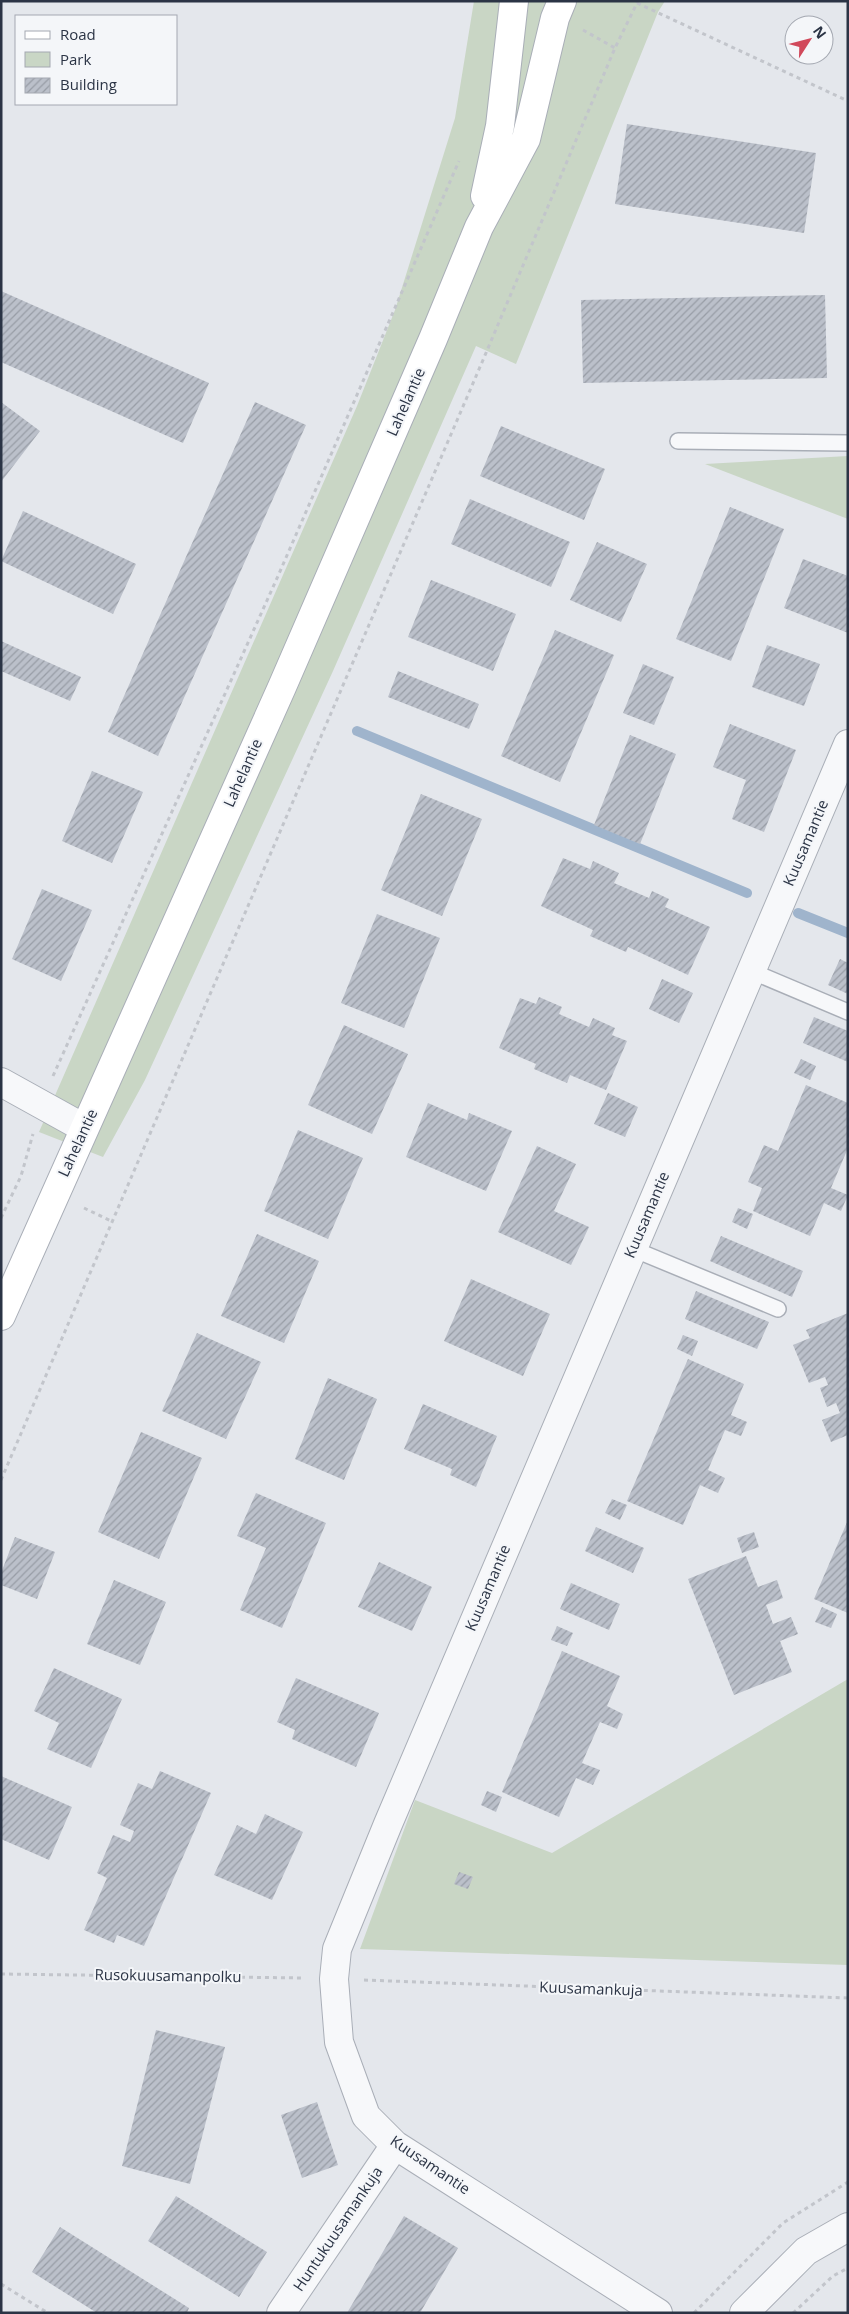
<svg xmlns="http://www.w3.org/2000/svg" width="849" height="2314" viewBox="0 0 849 2314" font-family="'Open Sans',sans-serif">
<defs>
<pattern id="building-hatch" width="6" height="6" patternUnits="userSpaceOnUse" patternTransform="scale(1.25)"><rect width="6" height="6" fill="#bbc0ca"/><path d="M-1 1l2-2M0 6l6-6M5 7l2-2" fill="none" stroke="#989da6"/></pattern>
</defs>
<rect width="100%" height="100%" fill="#e4e7ec"/>
<path fill="#c9d6c5" d="M474,1H665L658,12L516,364L476,346L333,671L145,1080L103,1157L39,1132L357,406L395,310L455,118Z
M848,456V519L705,464Z
M848,1679V1965L360,1949L415,1800L552,1853Z"/>
<g fill="none" stroke-linecap="round" stroke-linejoin="round">
<path stroke="#9fb4cc" stroke-width="10" d="M357,731L747,893
M798,913L848,933"/>
</g>
<path fill="url(#building-hatch)" d="M627,124L816,153L804,233L615,204Z
M1,291L209,383L183,443L1,362Z
M825,295L827,378L583,383L581,300Z
M1,402L40,431L1,482Z
M255,402L306,425L158,756L108,732Z
M501,426L605,469L584,520L480,476Z
M470,499L570,542L551,587L451,544Z
M730,507L784,529L731,661L676,639Z
M23,511L136,564L113,614L1,561Z
M597,542L647,564L621,622L570,600Z
M803,559L848,576V633L784,608Z
M431,580L516,614L493,671L408,637Z
M555,630L614,655L560,782L501,756Z
M1,641L81,677L70,701L1,671Z
M767,645L820,664L804,706L752,687Z
M643,664L674,677L654,725L623,713Z
M398,671L479,704L469,729L388,697Z
M730,724L796,750L764,832L732,819L746,780L713,767Z
M630,735L676,754L640,844L594,825Z
M92,771L143,792L112,863L62,841Z
M421,794L482,819L442,916L381,890Z
M563,858L590,869L593,861L619,873L614,883L649,898L652,891L669,899L665,907L710,927L688,975L628,947L626,952L590,936L593,930L541,906Z
M42,889L92,910L61,981L12,959Z
M377,914L440,938L404,1028L341,1003Z
M840,959L848,963V994L828,985Z
M662,979L693,993L679,1023L649,1009Z
M539,997L562,1007L559,1014L589,1027L593,1018L615,1028L612,1035L627,1041L606,1090L570,1075L567,1083L534,1069L536,1064L499,1048L520,998L536,1004Z
M814,1017L848,1031V1062L803,1043Z
M344,1025L408,1054L372,1134L308,1105Z
M801,1059L816,1066L810,1080L794,1073Z
M806,1085L848,1103V1148L831,1188L848,1195L841,1211L824,1203L810,1236L753,1211L762,1188L748,1182L764,1145L778,1151Z
M608,1093L638,1107L625,1137L594,1124Z
M428,1103L467,1120L469,1113L512,1131L486,1191L406,1157Z
M298,1130L363,1158L328,1239L264,1211Z
M537,1146L576,1164L554,1211L589,1227L571,1265L498,1232Z
M738,1208L753,1214L747,1229L732,1222Z
M257,1234L319,1261L284,1343L221,1316Z
M721,1236L803,1271L792,1297L710,1261Z
M471,1279L550,1314L523,1376L444,1341Z
M696,1291L769,1322L757,1349L685,1319Z
M848,1313V1435L831,1442L822,1420L840,1413L836,1403L827,1407L820,1388L828,1385L825,1377L809,1383L793,1345L810,1338L806,1330Z
M197,1333L261,1362L226,1439L162,1411Z
M683,1335L698,1341L692,1356L677,1349Z
M688,1359L744,1384L731,1415L747,1422L741,1436L725,1430L708,1470L725,1478L718,1493L700,1485L683,1525L627,1501Z
M328,1378L377,1399L344,1480L295,1459Z
M423,1404L497,1436L476,1487L450,1475L452,1469L404,1449Z
M141,1432L202,1458L159,1559L98,1532Z
M256,1493L326,1523L282,1628L240,1610L266,1548L237,1536Z
M612,1499L627,1505L620,1520L605,1513Z
M848,1520V1613L814,1599Z
M596,1527L644,1548L633,1573L585,1551Z
M754,1532L759,1547L742,1553L737,1538Z
M15,1537L55,1552L37,1599L1,1585V1573Z
M746,1556L758,1587L777,1580L783,1598L766,1605L773,1624L791,1617L798,1634L780,1641L792,1672L734,1695L688,1579Z
M379,1562L432,1587L412,1631L358,1607Z
M114,1580L166,1602L140,1665L87,1644Z
M571,1583L620,1604L609,1630L560,1609Z
M822,1607L837,1614L831,1628L815,1622Z
M557,1626L573,1633L567,1646L551,1640Z
M562,1651L620,1676L607,1706L623,1714L617,1729L600,1722L582,1763L600,1770L593,1785L576,1778L559,1817L502,1792Z
M54,1668L122,1699L91,1768L47,1749L59,1723L34,1711Z
M296,1678L379,1713L356,1767L292,1739L295,1730L277,1722Z
M160,1771L211,1793L144,1946L117,1935L114,1943L84,1930L107,1878L97,1873L113,1835L130,1842L134,1831L120,1825L138,1783L152,1789Z
M1,1776L72,1807L49,1860L1,1839Z
M487,1791L502,1797L496,1812L481,1805Z
M265,1814L303,1832L272,1900L214,1875L237,1825L256,1834Z
M459,1872L473,1877L468,1889L454,1884Z
M156,2030L225,2047L190,2184L122,2166Z
M317,2102L338,2165L302,2178L281,2115Z
M176,2196L267,2252L239,2297L148,2241Z
M404,2216L458,2248L420,2313H347Z
M60,2227L189,2308L187,2313H97L32,2272Z"/>
<g fill="none" stroke-linecap="round" stroke-linejoin="round">
<g stroke="#a9aeb7" stroke-width="18">
<path id="service" d="M678,441L848,443
M751,971L848,1012
M633,1249L778,1309"/>
</g>
<g stroke="#a9aeb7" stroke-width="30">
<path id="minor" d="M1,1082L84,1128
M281,2313L395,2145
M658,2313L395,2145L366,2116L339,2042L334,1979L337,1949L388,1824L848,744
M744,2313L806,2251L848,2227"/>
</g>
<g stroke="#a9aeb7" stroke-width="30">
<path id="secondary" d="M485,196L500,126L514,1
M1,1316L282,687L433,339L479,227L526,139L555,18L562,1"/>
</g>
<path stroke="#c2c5cb" stroke-width="3" stroke-dasharray="4 4" stroke-linecap="butt" d="M637,3L848,101
M583,30L615,48
M53,1076L278,576L459,161
M84,1208L113,1222
M1,1218L21,1176L33,1134
M1,1480L483,360L615,48L638,1
M1,1974L303,1978
M364,1980L848,1998
M1,2284L48,2313
M694,2313L783,2223L848,2182
M793,2313L833,2276L848,2268"/>
<use href="#service" stroke="#f7f8fa" stroke-width="15"/>
<use href="#minor" stroke="#f7f8fa" stroke-width="28"/>
<use href="#secondary" stroke="#fff" stroke-width="28"/>
</g>
<g text-anchor="middle" stroke-width="4" stroke-linejoin="round" paint-order="stroke">
<g font-size="15" fill="#2b3445" stroke="#f4f6f9">
<text transform="translate(406 402) rotate(-66)" y="5">Lahelantie</text>
<text transform="translate(243 773) rotate(-66)" y="5">Lahelantie</text>
<text transform="translate(806 843) rotate(-67)" y="5">Kuusamantie</text>
<text transform="translate(78 1143) rotate(-65)" y="5">Lahelantie</text>
<text transform="translate(647 1215) rotate(-67)" y="5">Kuusamantie</text>
<text transform="translate(488 1588) rotate(-67)" y="5">Kuusamantie</text>
<text transform="translate(168 1976) rotate(1)" y="5">Rusokuusamanpolku</text>
<text transform="translate(591 1989) rotate(2)" y="5">Kuusamankuja</text>
<text transform="translate(430 2165) rotate(34)" y="5">Kuusamantie</text>
<text transform="translate(338 2229) rotate(-56)" y="5">Huntukuusamankuja</text>
</g>
</g>
<rect width="849" height="2314" fill="none" stroke="#2b3445" stroke-width="5"/>
<rect x="15" y="15" width="162" height="90" fill="#f4f6f9" stroke="#a4a8b1"/>
<rect x="25" y="31" width="25" height="8" fill="#ffffff" stroke="#a4a8b1"/>
<text x="60" y="40" font-size="15" fill="#2b3445">Road</text>
<rect x="25" y="52" width="25" height="15" fill="#c9d6c5" stroke="#a4a8b1"/>
<text x="60" y="65" font-size="15" fill="#2b3445">Park</text>
<rect x="25" y="78" width="25" height="15" fill="url(#building-hatch)" stroke="#a4a8b1"/>
<text x="60" y="90" font-size="15" fill="#2b3445">Building</text>
<g transform="translate(809 40) rotate(54)"><circle r="24" fill="#f4f6f9" stroke="#a4a8b1"/>
<path d="M0-4L9 19L0 12L-9 19Z" fill="#d1495b"/>
<text y="-8" font-size="14" font-weight="bold" text-anchor="middle" fill="#2b3445">N</text>
</g>
</svg>
